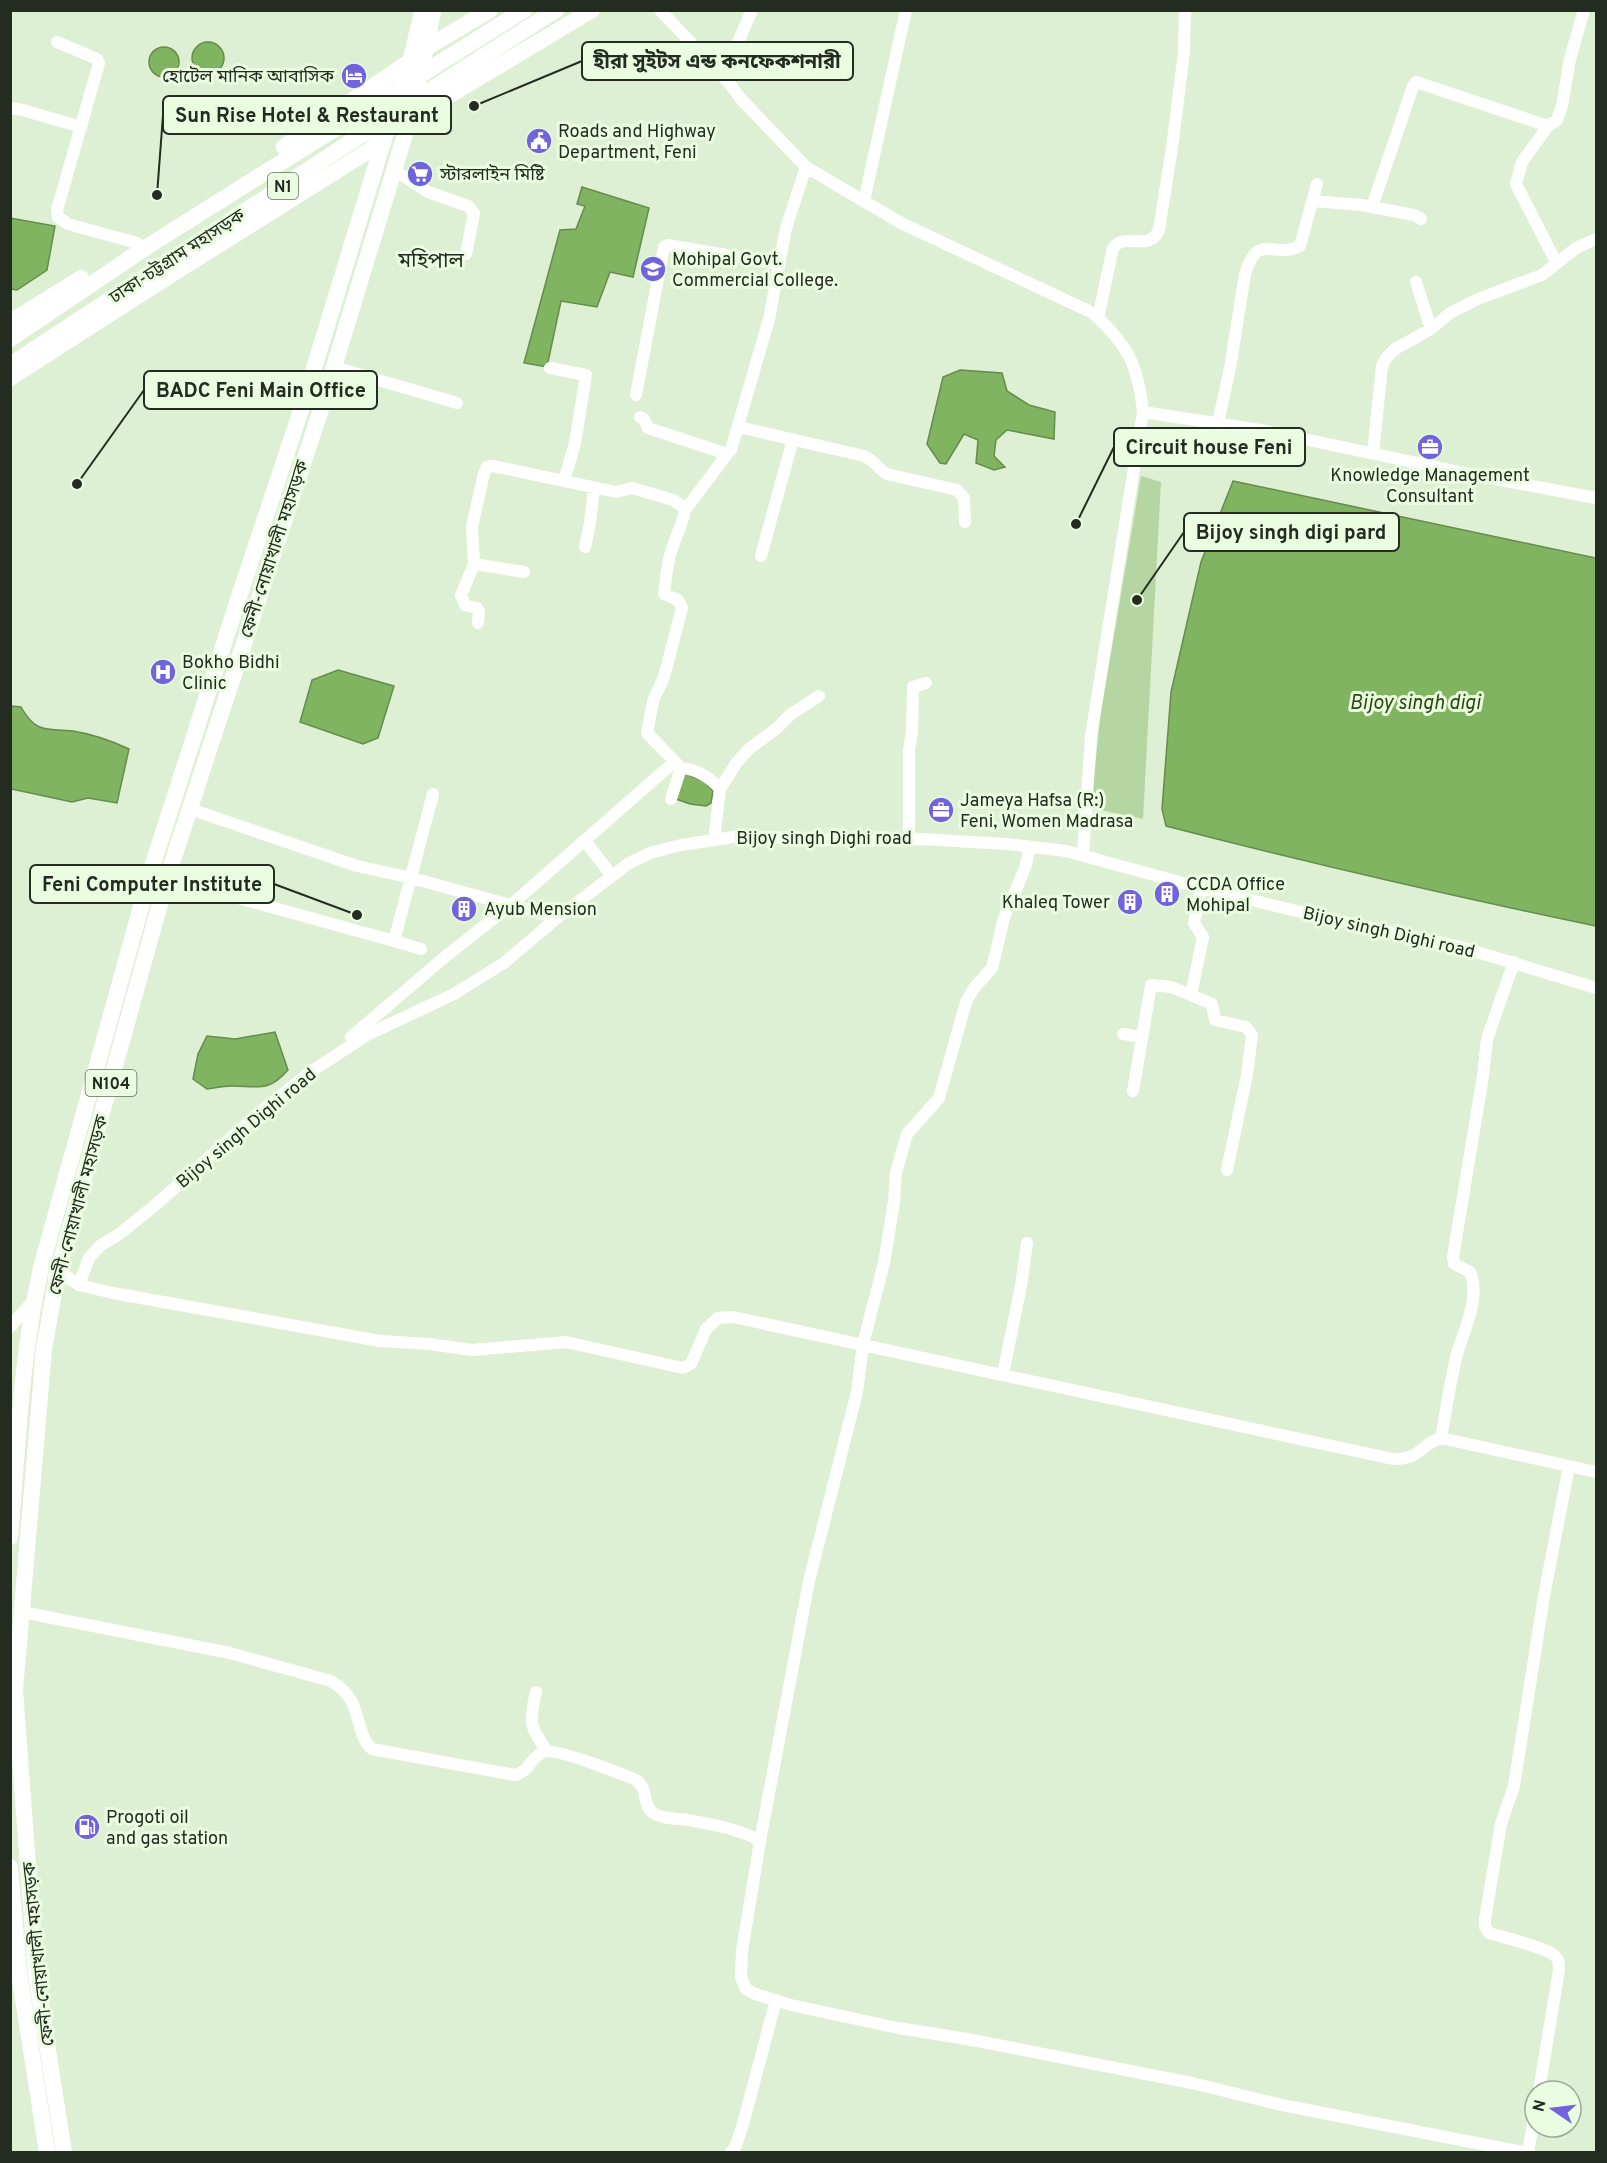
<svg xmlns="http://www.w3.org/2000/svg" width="1607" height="2163" viewBox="0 0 1607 2163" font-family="Overpass,'Noto Sans Bengali',sans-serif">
<rect width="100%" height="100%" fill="#def0d4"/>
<path fill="#b5d5a3" d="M1141,476L1161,482L1143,819L1091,808L1100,718Z"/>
<path fill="#81b460" stroke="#658b4d" stroke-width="1.5" d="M192 58a16 16 0 1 1 32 0a16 16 0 1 1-32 0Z
M149 62a15 15 0 1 1 30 0a15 15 0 1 1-30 0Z
M582,187L649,208L633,277L610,272L597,307L561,301L547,367L524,363L560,230L576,229L585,206L577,204Z
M10,218L55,226L47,270L17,290L11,289Z
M960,370L1002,373L1007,391L1029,405L1055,412L1054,439L1007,430L996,440L994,456L1005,467L994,470L976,463L978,440L964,434L946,464L940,463L927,444L943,377Z
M1233,481L1596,558V926C1452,896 1309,863 1166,826L1162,809L1171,692L1201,562Z
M338,670L394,686L378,738L363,744L300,722L312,680Z
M11,706L21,707C37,735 47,728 73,731C92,734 112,741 129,749L117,803L88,798L72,802L11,789Z
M684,773L705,782L713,791L711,803L706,806L690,804L676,799Z
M275,1032L288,1070C268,1093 258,1086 231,1086C223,1086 215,1088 207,1089L193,1079L198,1054L207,1036L235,1039Z"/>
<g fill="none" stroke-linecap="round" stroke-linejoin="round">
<path stroke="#fff" stroke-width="12" d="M660,10L729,83L741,99L806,167L901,223L1093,313C1128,345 1138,365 1143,412L1091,736L1083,854
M57,42L97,59L99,63L57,210L58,217L68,224L137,243
M723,77L752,10
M10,108L23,110L81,127
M1548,126L1522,162L1516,184L1556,262
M394,170L428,192L468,206L474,213L466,254
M864,201L906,10
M1313,201L1362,205L1414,215L1421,219
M1372,207L1413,86L1416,82L1548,126L1557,120L1562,106L1570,59L1584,10
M1416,282L1431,329
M1098,318L1113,248C1125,231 1149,253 1159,230L1172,148L1184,52L1185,10
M334,367L457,403
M550,368L586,375L575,443L564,481
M636,395L664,247L668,245L779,264
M232,396L304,401L322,406
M1143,412L1261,430L1479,476L1596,498
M640,417L644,419L648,428L724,453H728L731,450L769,319L786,228L806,167
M1218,423L1230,368L1245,274C1259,230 1274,260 1300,246L1317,184
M739,427L864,456C874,460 878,469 887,474L957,490L964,498L965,522
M1373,453L1382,366L1386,358L1395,349L1431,329L1450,313L1478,299L1542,275L1576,248L1596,239
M685,510L728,453
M585,547L590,523L594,488
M761,556L793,439
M474,564L524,572
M478,623L479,612L477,608L465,605L461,595L474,564L472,527L484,473L487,467L492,466L508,469L616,492L632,488L673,500L685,508C684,520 679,530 675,540C668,557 666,576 664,594L678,600L682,608L664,677L653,701L647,733L681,768
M720,789L737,762L750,748L776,729L791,714L819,696
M671,799L681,768C696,769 711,778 720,789L714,840
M190,809L357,866L412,878L557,918
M909,839V750L912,731L913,687L926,683
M585,841L612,876
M1030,847L1025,868L1004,918L992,968L974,988L966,1002L939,1098L907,1134L896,1173L894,1202L884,1263L863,1344L857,1392L809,1581L760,1841L742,1951L741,1977L746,1989L755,1994L791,2005L898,2028L967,2039L1192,2083L1282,2105L1522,2152
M191,885L394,941
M421,949L394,941L433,794
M1191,995L1212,1004L1215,1020L1246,1027L1252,1035L1247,1075L1227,1170
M1123,1034L1142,1037
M351,1037L446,956L511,905L674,762
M1133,1091L1151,985L1171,987L1191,995L1203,937L1194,923L1201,888
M54,1276L58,1271L79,1285L113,1293L380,1341L429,1344L472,1350L566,1342L683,1368L691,1364L706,1329L718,1318L733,1317L1393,1459C1421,1460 1420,1444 1441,1438L1596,1472
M79,1285L89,1258L101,1245L118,1235L153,1207L260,1112L309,1073L367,1035L454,994L504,963L557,918L629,863L650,853L681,845L740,836L863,841L922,839L1007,844L1066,851L1201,888L1326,918L1457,946L1596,988
M10,1327L33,1301
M1003,1374L1021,1286L1027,1243
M1441,1438C1446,1411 1450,1382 1457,1354C1464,1329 1481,1298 1470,1272L1454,1264L1453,1257L1483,1076L1487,1039L1514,962
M22,1612L230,1653L331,1681C365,1700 353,1733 372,1749L515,1775C528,1773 531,1757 543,1752C555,1747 621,1774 636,1780C651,1790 639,1810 660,1816C669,1819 679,1819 688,1820C711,1824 740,1829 760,1841
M536,1692C529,1722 529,1726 547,1751
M1539,2091L1559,1970C1559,1965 1559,1959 1555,1956C1548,1948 1502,1937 1489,1933L1485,1927V1919L1501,1824L1514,1786L1544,1596L1569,1466
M731,2152L735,2148L743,2124L776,2000
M1528,2152L1535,2114"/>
<path stroke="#fff" stroke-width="15" d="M426,48L434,10
M410,61L422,10"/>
<path stroke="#fff" stroke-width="16" d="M405,122L592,10
M284,147L410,61L426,48L490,10
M10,322L81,278
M10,339L145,248L524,10
M10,365L404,107L556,10
M10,378L177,271L370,150L384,137
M10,1537C18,1446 21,1353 42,1264L152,867L237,603L304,401L385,136L410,61
M10,1867L19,1973L47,2152
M64,2152L36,1974L15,1690L44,1349L58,1271L168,875L322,406L410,118L426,48"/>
</g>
<defs>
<g id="hotel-disc" transform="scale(1.35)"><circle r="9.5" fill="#7063dd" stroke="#ebfde1"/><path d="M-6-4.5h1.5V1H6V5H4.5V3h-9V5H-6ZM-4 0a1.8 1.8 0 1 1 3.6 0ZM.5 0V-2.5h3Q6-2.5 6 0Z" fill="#fff"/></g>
<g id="civic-disc" transform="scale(1.35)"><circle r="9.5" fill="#7063dd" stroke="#ebfde1"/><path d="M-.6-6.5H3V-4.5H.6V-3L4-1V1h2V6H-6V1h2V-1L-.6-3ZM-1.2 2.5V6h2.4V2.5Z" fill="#fff"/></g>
<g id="supermarket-disc" transform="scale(1.35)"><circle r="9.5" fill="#7063dd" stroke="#ebfde1"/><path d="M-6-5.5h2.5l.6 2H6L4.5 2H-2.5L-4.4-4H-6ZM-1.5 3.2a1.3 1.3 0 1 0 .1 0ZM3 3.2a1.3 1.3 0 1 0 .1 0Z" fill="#fff"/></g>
<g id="university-disc" transform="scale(1.35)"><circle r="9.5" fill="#7063dd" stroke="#ebfde1"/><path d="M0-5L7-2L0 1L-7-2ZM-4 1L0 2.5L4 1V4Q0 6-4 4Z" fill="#fff"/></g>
<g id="office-disc" transform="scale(1.35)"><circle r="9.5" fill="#7063dd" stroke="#ebfde1"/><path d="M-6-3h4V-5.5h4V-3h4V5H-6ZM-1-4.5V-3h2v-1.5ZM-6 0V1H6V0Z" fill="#fff"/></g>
<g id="hospital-disc" transform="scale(1.35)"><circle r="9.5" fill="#7063dd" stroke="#ebfde1"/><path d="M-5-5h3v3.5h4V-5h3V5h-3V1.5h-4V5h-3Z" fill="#fff"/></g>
<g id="building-disc" transform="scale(1.35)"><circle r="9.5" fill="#7063dd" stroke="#ebfde1"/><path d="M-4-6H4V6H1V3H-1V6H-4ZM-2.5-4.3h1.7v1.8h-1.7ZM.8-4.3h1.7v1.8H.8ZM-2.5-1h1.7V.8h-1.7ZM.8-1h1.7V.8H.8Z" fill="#fff"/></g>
<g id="fuel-disc" transform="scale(1.35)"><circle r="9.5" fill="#7063dd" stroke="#ebfde1"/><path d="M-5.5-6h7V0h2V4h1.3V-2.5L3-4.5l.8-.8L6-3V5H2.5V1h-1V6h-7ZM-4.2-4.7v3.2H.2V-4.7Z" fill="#fff"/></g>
</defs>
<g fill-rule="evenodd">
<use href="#hotel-disc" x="354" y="76"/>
<use href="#civic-disc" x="539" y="141"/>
<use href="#supermarket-disc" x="420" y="174"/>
<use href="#university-disc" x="653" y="269"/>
<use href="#office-disc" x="1430" y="447"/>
<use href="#hospital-disc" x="163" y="672"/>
<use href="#office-disc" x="941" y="810"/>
<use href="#building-disc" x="1167" y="894"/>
<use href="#building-disc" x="1130" y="902"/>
<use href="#building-disc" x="464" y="909"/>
<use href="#fuel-disc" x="87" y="1827"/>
</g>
<g text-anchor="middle" stroke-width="6" stroke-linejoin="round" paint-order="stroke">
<g fill="#ebfde1" stroke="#606a5a" stroke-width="1.5">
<rect x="268" y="173" width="30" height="26" rx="4.5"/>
<rect x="85.5" y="1070" width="51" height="26" rx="4.5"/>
</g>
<g font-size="16" font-weight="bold" fill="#242b20">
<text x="283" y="192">N1</text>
<text x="111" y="1089">N104</text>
</g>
<g font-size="18" fill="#242b20" stroke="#ebfde1" text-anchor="start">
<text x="334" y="82" text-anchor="end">হোটেল মানিক আবাসিক</text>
<text x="558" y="137">Roads and Highway<tspan x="558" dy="21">Department, Feni</tspan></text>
<text x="440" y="180">স্টারলাইন মিষ্টি</text>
<text x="672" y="265">Mohipal Govt.<tspan x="672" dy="21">Commercial College.</tspan></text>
<text x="1430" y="481" text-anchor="middle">Knowledge Management<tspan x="1430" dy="21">Consultant</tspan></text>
<text x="182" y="668">Bokho Bidhi<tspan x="182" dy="21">Clinic</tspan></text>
<text x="960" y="806">Jameya Hafsa (R:)<tspan x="960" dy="21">Feni, Women Madrasa</tspan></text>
<text x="1186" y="890">CCDA Office<tspan x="1186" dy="21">Mohipal</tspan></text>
<text x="1110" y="908" text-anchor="end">Khaleq Tower</text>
<text x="484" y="915">Ayub Mension</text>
<text x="106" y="1823">Progoti oil<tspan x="106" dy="21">and gas station</tspan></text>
</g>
<g font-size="18" fill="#242b20" stroke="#ebfde1">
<text transform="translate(177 256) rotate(-33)" y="6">ঢাকা-চট্টগ্রাম মহাসড়ক</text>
<text transform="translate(274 549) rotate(-72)" y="6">ফেনী-নোয়াখালী মহাসড়ক</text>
<text x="824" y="844">Bijoy singh Dighi road</text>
<text transform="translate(1389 932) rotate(13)" y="6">Bijoy singh Dighi road</text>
<text transform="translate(246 1128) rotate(-40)" y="6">Bijoy singh Dighi road</text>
<text transform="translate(78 1205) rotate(-75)" y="6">ফেনী-নোয়াখালী মহাসড়ক</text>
<text transform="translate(38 1954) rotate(-96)" y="6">ফেনী-নোয়াখালী মহাসড়ক</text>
</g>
<g font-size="20" font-style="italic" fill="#29490e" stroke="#ebfde1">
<text x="1415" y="709">Bijoy singh digi</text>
</g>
<g font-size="21" fill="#242b20" stroke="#ebfde1">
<text x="431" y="267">মহিপাল</text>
</g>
</g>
<path fill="none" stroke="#242b20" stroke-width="2" d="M474 106L582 61M157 195L163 115M77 484L144 390M1076 524L1114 447M1137 600L1184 532M357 915L274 884"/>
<g fill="#242b20" stroke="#ebfde1" stroke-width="2">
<circle cx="474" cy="106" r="6"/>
<circle cx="157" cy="195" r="6"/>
<circle cx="77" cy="484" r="6"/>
<circle cx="1076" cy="524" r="6"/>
<circle cx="1137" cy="600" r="6"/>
<circle cx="357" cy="915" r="6"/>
</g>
<g fill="#ebfde1" stroke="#242b20" stroke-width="2">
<rect x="582" y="42" width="271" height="38" rx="6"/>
<rect x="163" y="96" width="288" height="38" rx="6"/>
<rect x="144" y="371" width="233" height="38" rx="6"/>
<rect x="1114" y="428" width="191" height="38" rx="6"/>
<rect x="1184" y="513" width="215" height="38" rx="6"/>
<rect x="30" y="865" width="244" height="38" rx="6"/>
</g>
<g font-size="20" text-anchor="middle" font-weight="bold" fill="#242b20">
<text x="717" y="68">হীরা সুইটস এন্ড কনফেকশনারী</text>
<text x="307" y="122">Sun Rise Hotel &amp; Restaurant</text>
<text x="261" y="397">BADC Feni Main Office</text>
<text x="1209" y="454">Circuit house Feni</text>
<text x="1291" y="539">Bijoy singh digi pard</text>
<text x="152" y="891">Feni Computer Institute</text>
</g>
<rect width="1607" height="2163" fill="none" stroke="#242b20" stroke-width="24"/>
<g transform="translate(1553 2109) rotate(284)"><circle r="28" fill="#ebfde1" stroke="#9ba994" stroke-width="1.5"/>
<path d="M0-4.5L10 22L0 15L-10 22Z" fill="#7063dd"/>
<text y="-9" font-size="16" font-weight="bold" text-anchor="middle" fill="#242b20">N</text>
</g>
</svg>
